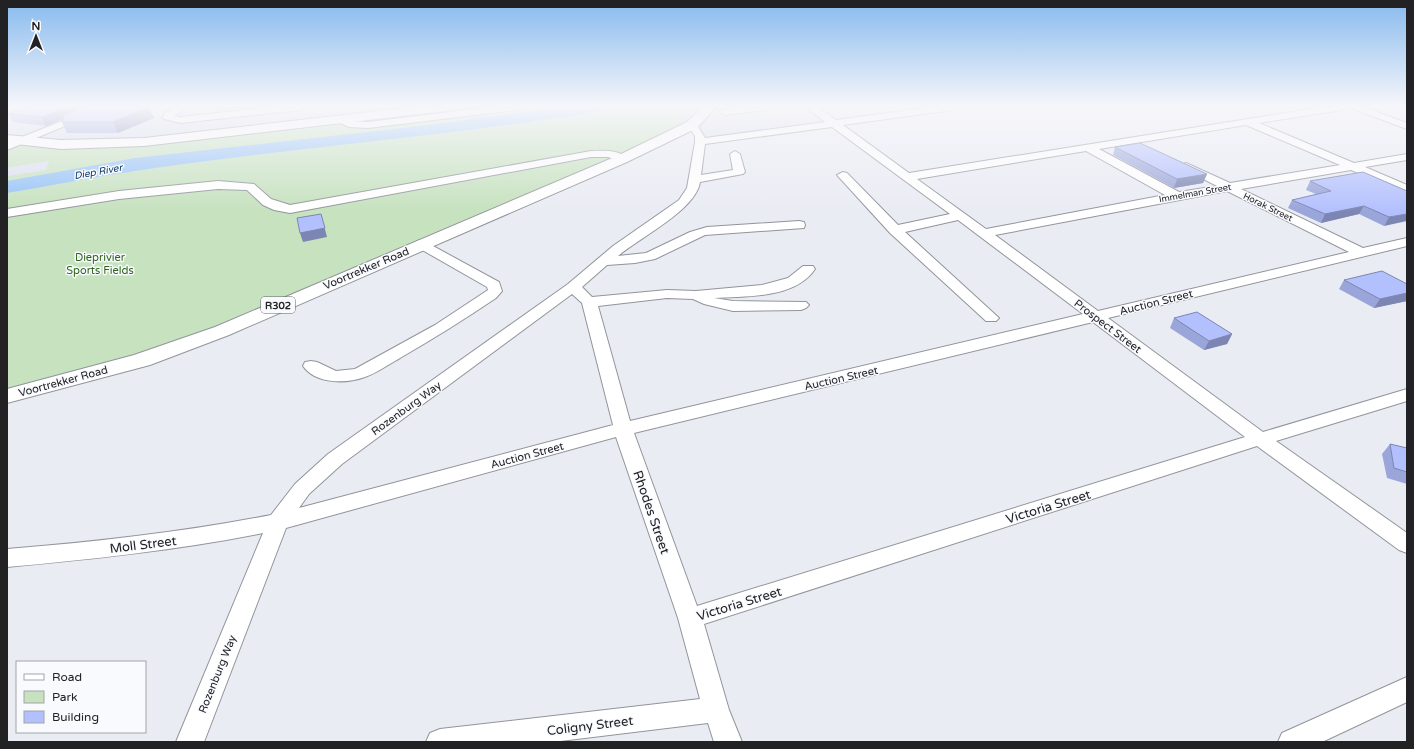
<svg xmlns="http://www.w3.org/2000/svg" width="1414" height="749" viewBox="0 0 1414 749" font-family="'Varela Round',sans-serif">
<rect width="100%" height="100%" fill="#eaecf4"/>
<path fill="#dce0ef" d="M7,107H446L183,138L7,147Z
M710,107H811L833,123L700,142L695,128Z
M49,161L46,170L7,176V168Z"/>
<path fill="#c6e2be" d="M446,107H710L697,121L222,331L7,396V176L46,170L49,161L7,168V147L21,141L105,144Z"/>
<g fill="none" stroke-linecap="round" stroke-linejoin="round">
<path fill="#95c2f6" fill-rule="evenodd" d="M560,107H603L600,111L594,112C442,137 288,148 135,171C92,177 50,186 7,193V181L135,158L429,125Z"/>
<g stroke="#92949b" stroke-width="2">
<path id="minor" d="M97,107H111L7,150V143Z
M176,107H189L174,116L181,117L272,107H305L300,110L181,123L164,119L162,117L165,113Z
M492,107H522L517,110L368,128L349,127L334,120L339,117L351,121L368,122Z
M740,107H770L765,110L724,115L719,112L724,109Z
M806,107H817L836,120L931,107H958L953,110L843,125L909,173L1323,107H1347L1342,110L1259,123L1354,163L1407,154V160L1365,167L1407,185V193L1351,170L1241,189L1363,248L1407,238V246L1108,318L1263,432L1407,389V401L1276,441L1407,533V553L1399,550L1257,446L704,624L729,710L742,742H714L708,723L552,742H426L430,733L440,729L700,699L678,618L616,437L286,528L204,742H176L263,533C178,550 93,559 7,567V549C96,542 184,532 271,515L295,484L328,454L568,284L613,246L679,200L687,188L695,142V136L687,125L688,123H696L705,138L825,122ZM1246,125L1340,165L1230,183L1186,163L1180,166L1182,168L1217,186L1179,192L1099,149ZM832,127L950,214L898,225L847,173L843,172L837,175L890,233L986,321H996L999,318L905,232L958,220L1083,314L630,421L598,306L667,298L693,299L704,304L733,311L801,310L806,308L809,305L806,302L733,301L714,298C746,296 795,299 815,269L813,266H803L788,278L762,285L696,291L667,290L592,297L582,287L607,265L635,263L655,259L705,235L804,228L805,225L804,222L799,221L707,227L690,232L646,253L618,256C639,238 696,210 700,182L743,174L745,172L740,154L735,151L730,154L733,170L701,175L705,144ZM1086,151L1165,195L986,229L917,179ZM1227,191L1349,252L1098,311L995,235ZM572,294L582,303L613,425L299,508L309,494L342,464ZM1093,322L1245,437L697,606L634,433Z
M1348,107H1363L1407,123V129Z
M591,151C603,151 619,149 628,159L622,162L608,157H591L290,213L274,210L263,205L247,190L218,189L119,199L7,217V209L119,191L218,181L254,184L271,199L290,205Z
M422,240L499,282L502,291L496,298C465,319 433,339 400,358C389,364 377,373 365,377C346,384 315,384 303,366L305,362L311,361L317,362L336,371L355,369L435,325L488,290L487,287L417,247L415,244L417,241Z
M1407,677V702L1322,742H1278L1282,733Z"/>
</g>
<g stroke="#92949b" stroke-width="2">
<path id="major" d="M414,107H452L446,111L144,146L61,149L7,143V135L61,140L144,138Z
M703,107H716L697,128L627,162L229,335L150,365L7,403V389L134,355L215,327L617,156L687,122Z"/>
</g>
<use href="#minor" fill="#fff" fill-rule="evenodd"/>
<use href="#major" fill="#fff" fill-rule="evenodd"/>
</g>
<path fill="#9aa5da" d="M149,107L154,118L118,133H67L62,122L63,119L46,126L13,122L8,114Z
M1115,147L1207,174L1203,183L1174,188L1113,155Z
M1310,181L1407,191L1384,226L1359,214L1321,223L1288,208L1292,200L1316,194L1306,190Z
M1344,280L1407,284V301L1374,308L1339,289Z
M1174,318L1232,334L1227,344L1204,350L1170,328Z
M1390,444L1407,448V484L1387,478L1382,454Z"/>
<path fill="#7d86b2" d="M68,107H93L46,126L42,117Z
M149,107L154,118L118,133L113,122Z
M217,107H251L218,110Z
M843,107H865L842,109Z
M1207,174L1203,183L1174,188L1177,179Z
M1364,206L1359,214L1321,223L1325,214Z
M321,214L327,237L303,242L300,233Z
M1407,214V221L1384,226L1389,217Z
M1407,293V301L1374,308L1380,299Z
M1232,334L1227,344L1204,350L1209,341Z"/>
<path fill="#b3c0fe" stroke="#7d86b2" d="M27,107H68L42,117L8,114Z
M84,107H149L113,122H62L64,115Z
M1140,143L1207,174L1177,179L1115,147Z
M1363,172L1407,191V214L1389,217L1364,206L1325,214L1292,200L1331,191L1310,181Z
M321,214L325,228L300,233L297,218Z
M1382,271L1407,284V293L1380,299L1344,280Z
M1197,312L1232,334L1209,341L1174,318Z
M1390,444L1407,448V472L1394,468Z"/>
<linearGradient id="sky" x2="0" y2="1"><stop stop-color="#87baee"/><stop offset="0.5" stop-color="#f6f6fa"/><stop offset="1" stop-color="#f6f6fa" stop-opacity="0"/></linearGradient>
<rect width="1414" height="212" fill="url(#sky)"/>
<g text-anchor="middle" stroke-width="3" stroke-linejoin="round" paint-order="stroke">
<g font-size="9" fill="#222225" stroke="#f8fafe">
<text transform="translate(1195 193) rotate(-10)" y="3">Immelman Street</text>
<text transform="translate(1268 207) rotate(26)" y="3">Horak Street</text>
</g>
<g font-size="10" font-style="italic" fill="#0e3d6c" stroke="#f8fafe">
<text transform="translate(98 171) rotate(-10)" y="4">Diep River</text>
</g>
<rect fill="#f8fafe" stroke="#626366" stroke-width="1" x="261" y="297" width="34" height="16" rx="3"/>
<g font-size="10" font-weight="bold" fill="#222225">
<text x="278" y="309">R302</text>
</g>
<g font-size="11" fill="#2e641c" stroke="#f8fafe">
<text x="100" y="261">Dieprivier<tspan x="100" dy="13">Sports Fields</tspan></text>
</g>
<g font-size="11" fill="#222225" stroke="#f8fafe">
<text transform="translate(366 268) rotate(-23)" y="4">Voortrekker Road</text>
<text transform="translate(1156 302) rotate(-14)" y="4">Auction Street</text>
<text transform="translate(1108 326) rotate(37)" y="4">Prospect Street</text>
<text transform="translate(841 378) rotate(-13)" y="4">Auction Street</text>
<text transform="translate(63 381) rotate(-15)" y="4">Voortrekker Road</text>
<text transform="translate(406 408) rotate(-36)" y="4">Rozenburg Way</text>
<text transform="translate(527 455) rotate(-15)" y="4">Auction Street</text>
<text transform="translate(217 674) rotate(-68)" y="4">Rozenburg Way</text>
</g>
<g font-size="13" fill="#222225" stroke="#f8fafe">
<text transform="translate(1048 506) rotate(-17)" y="5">Victoria Street</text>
<text transform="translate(652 512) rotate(71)" y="5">Rhodes Street</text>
<text transform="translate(143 544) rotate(-7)" y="5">Moll Street</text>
<text transform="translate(739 603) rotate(-17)" y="5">Victoria Street</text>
<text transform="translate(590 725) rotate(-7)" y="5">Coligny Street</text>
</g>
</g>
<rect width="1414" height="749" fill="none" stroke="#222225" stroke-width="16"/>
<rect x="16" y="661" width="130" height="72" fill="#f8fafe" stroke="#a2a4a7"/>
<rect x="24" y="674" width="20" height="6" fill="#ffffff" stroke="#a2a4a7"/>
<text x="52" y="681" font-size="12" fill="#222225">Road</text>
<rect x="24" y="691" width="20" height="12" fill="#c6e2be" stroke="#a2a4a7"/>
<text x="52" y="701" font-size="12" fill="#222225">Park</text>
<rect x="24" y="711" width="20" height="12" fill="#b3c0fe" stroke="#a2a4a7"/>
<text x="52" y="721" font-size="12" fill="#222225">Building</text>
<g transform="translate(36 36)" stroke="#f8fafe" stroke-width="3" paint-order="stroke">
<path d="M0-3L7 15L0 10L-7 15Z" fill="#222225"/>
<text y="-6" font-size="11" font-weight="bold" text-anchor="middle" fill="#222225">N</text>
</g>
</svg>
